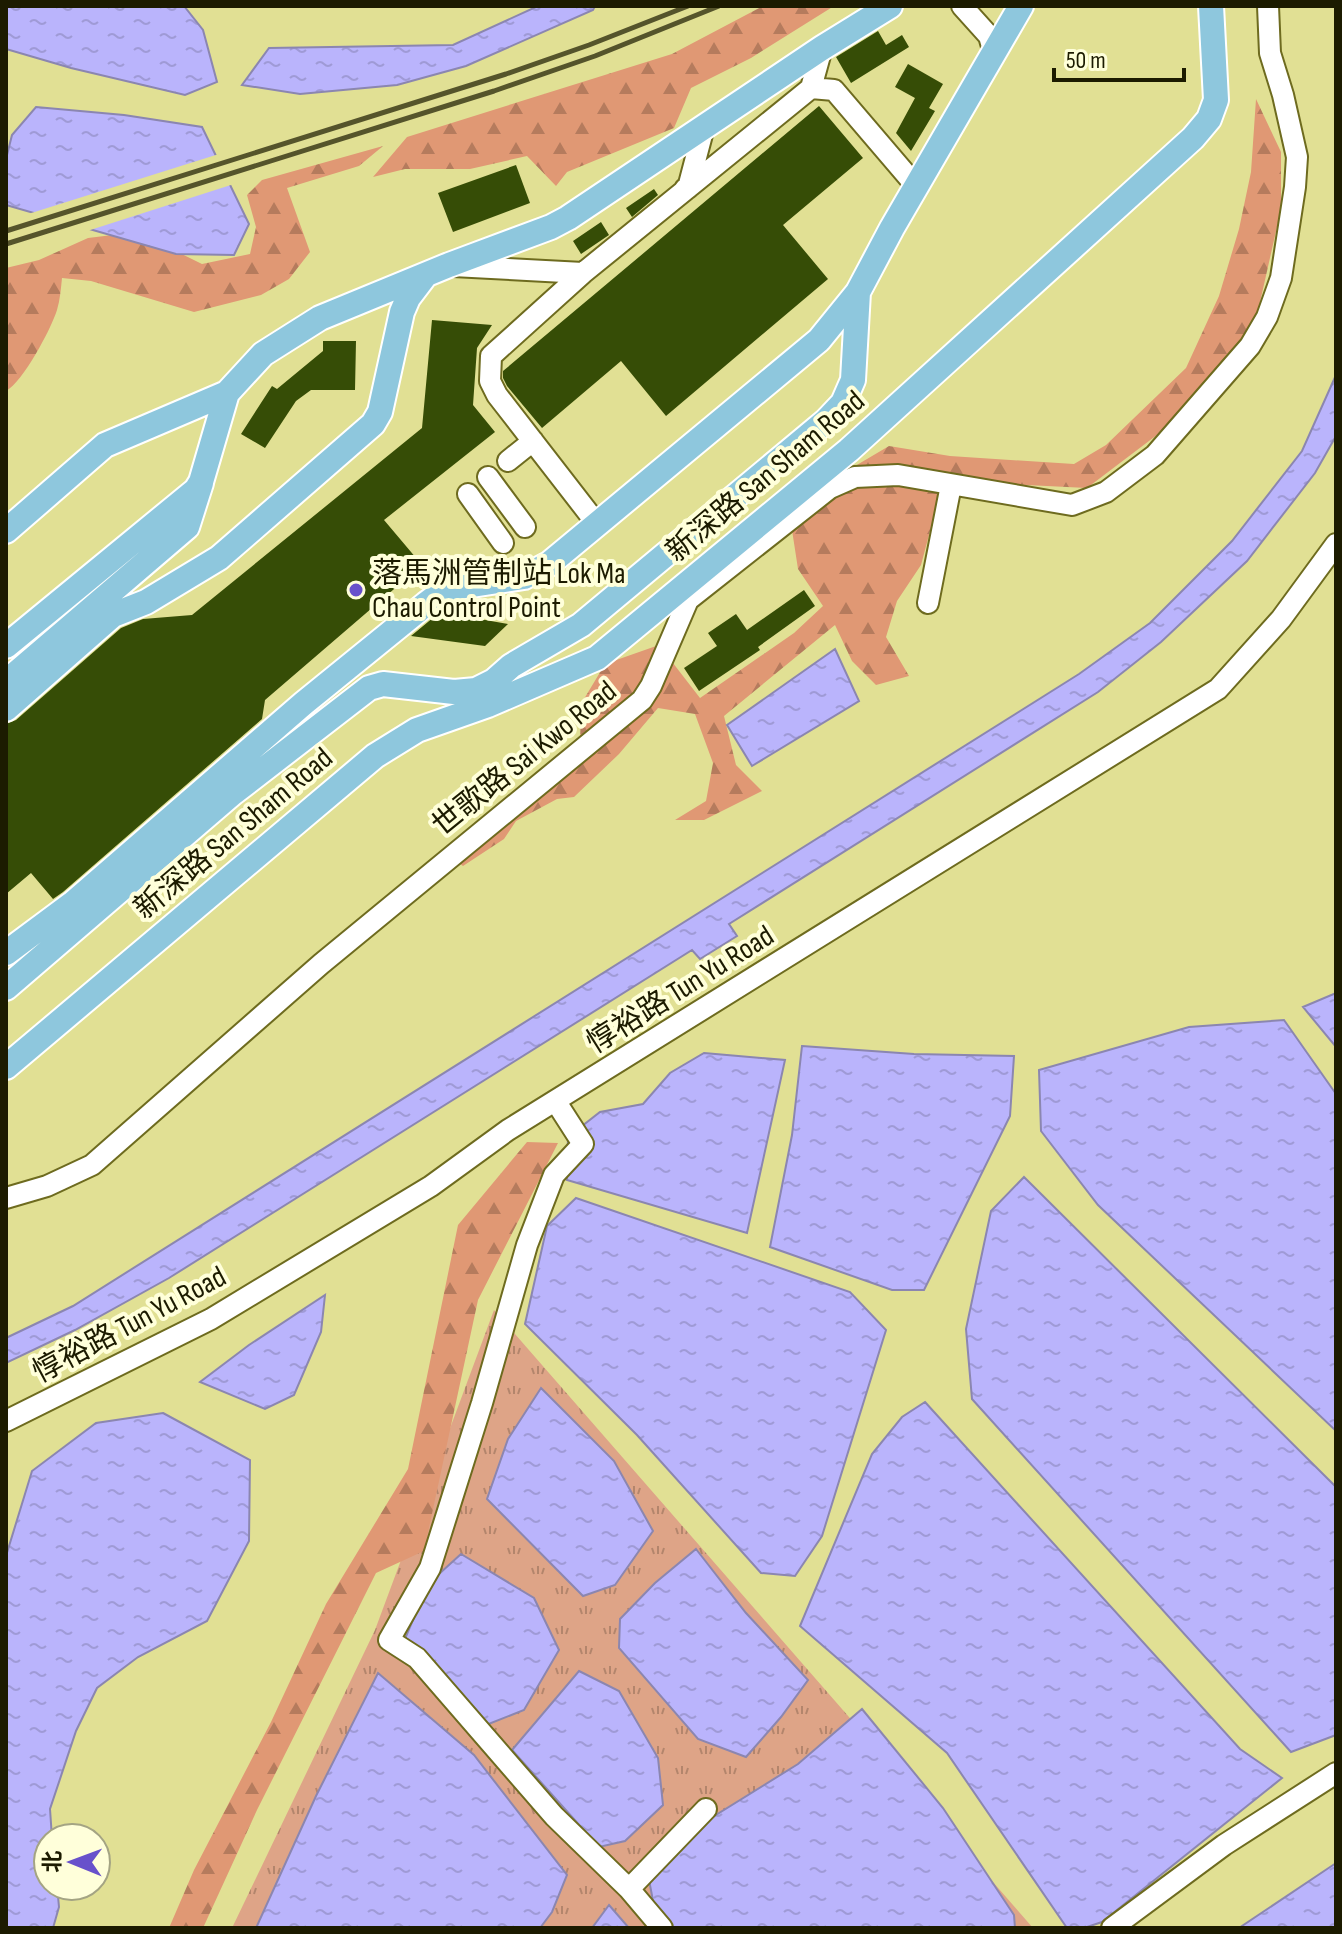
<svg xmlns="http://www.w3.org/2000/svg" width="1342" height="1934" viewBox="0 0 1342 1934" font-family="'Sofia Sans Condensed','Noto Sans SC',sans-serif">
<defs>
<pattern id="grass-tufts" width="24" height="20" patternUnits="userSpaceOnUse" patternTransform="scale(2)"><rect width="24" height="20" fill="#dea487"/><path d="M3 7l-1-3M5 7V3M7 7l1-3M15 17l-1-3M17 17v-4M19 17l1-3" fill="none" stroke="#b3856c"/></pattern>
<pattern id="forest-firs" width="22" height="20" patternUnits="userSpaceOnUse" patternTransform="scale(2)"><rect width="22" height="20" fill="#e09874"/><path d="M5 1l3.5 6h-7zM16 11l3.5 6h-7z" fill="#b57b5d"/></pattern>
<pattern id="water-ripples" width="26" height="14" patternUnits="userSpaceOnUse" patternTransform="scale(2)"><rect width="26" height="14" fill="#bab4fc"/><path d="M2 4q2-2 4 0t4 0M15 11q2-2 4 0t4 0" fill="none" stroke="#9f9ad6"/></pattern>
</defs>
<rect width="100%" height="100%" fill="#e1e094"/>
<path fill="url(#grass-tufts)" d="M494,1310L1033,1928H232L375,1630Z"/>
<path fill="url(#forest-firs)" d="M763,6H834L751,58L691,88L674,128L567,172L556,186L527,156L470,169H405L373,177L407,137L672,54Z
M1256,99L1281,152V209L1256,320L1178,419L1087,488L969,482L937,505L921,565L897,601L886,637L909,676L876,685L852,661L835,625L724,716L736,765L762,791L704,820H675L706,801L713,763L695,714L658,708L619,754L574,797L557,799L516,821L504,839L463,866L447,854L580,745L581,704L605,664L659,645L700,698L794,633L823,606L798,569L792,530L834,498L845,472L889,446L950,456L1074,464L1106,445L1186,368L1219,296L1239,229L1251,172Z
M383,146L359,166L287,188L310,252L289,279L261,295L194,312L91,281L62,278C61,288 60,300 57,310C51,329 23,382 6,391V268L39,260L88,238L137,232L202,264L250,254L256,227L247,195L262,180Z
M527,1142L558,1143L478,1300L424,1551L376,1573L257,1810L203,1928H169L194,1870L271,1722L326,1604L408,1469L458,1225Z"/>
<path fill="url(#water-ripples)" stroke="#8b86b0" stroke-width="2" d="M6,6H184L203,30L217,82L185,95L71,68L6,49Z
M538,6H595L593,10L466,66L397,85L300,94L242,85L269,48L453,45Z
M36,107L124,115L202,127L249,224L234,255L176,254L6,205V159L12,135Z
M1336,375V436L1315,473L1247,561L1161,642L1098,692L729,924L737,936L700,959L692,950L169,1278L75,1330L6,1363V1338L73,1306L1079,674L1150,623L1232,541L1302,451Z
M835,649L859,701L752,766L727,725Z
M1336,993V1047L1303,1007Z
M1284,1020L1336,1094V1431L1098,1205L1041,1131L1039,1070L1189,1027Z
M802,1046L914,1054L1014,1056L1010,1116L924,1290H892L770,1247L792,1135Z
M704,1053L785,1060L747,1233L567,1180L568,1137L600,1112L643,1104L670,1073Z
M1024,1177L1336,1487V1735L1291,1752L972,1399L966,1329L991,1211Z
M576,1198L850,1292L886,1330L822,1536L795,1576L761,1573L637,1435L525,1324L547,1226Z
M325,1295L321,1332L294,1395L265,1409L200,1382L249,1345Z
M541,1388L614,1461L653,1531L615,1585L583,1596L487,1499L508,1439Z
M925,1402L1240,1749L1282,1778L1102,1922L1084,1928H1067L947,1753L800,1626L872,1454L902,1417Z
M163,1413L250,1460L249,1541L207,1621L138,1657L97,1688L76,1731L50,1809L52,1838H48V1886H57L59,1907L53,1928H6V1556L32,1471L96,1423Z
M696,1549L746,1613L808,1680L781,1717L746,1757L698,1739L619,1648L620,1619L655,1583Z
M461,1554L534,1598L559,1650L524,1710L481,1727L399,1653L428,1584Z
M579,1671L619,1691L658,1758L663,1805L625,1841L599,1847L512,1750Z
M378,1673L474,1755L567,1875L552,1912L540,1928H256L316,1796Z
M862,1709L943,1808L1014,1915L1015,1928H673L654,1906L645,1859L798,1764Z
M1336,1863V1928H1239Z
M609,1905L629,1928H592Z"/>
<path fill="#e1e094" d="M219,154L234,184L84,232L25,215Z"/>
<path fill="#364d06" d="M878,31L886,45L902,35L909,47L851,83L836,57Z
M908,64L943,84L929,108L935,111L911,151L896,133L915,98L895,87Z
M819,106L863,158L783,225L828,279L666,416L621,361L542,428L507,386L503,378V371Z
M516,165L530,203L453,232L438,193Z
M654,189L658,195L632,217L626,208Z
M601,222L609,235L581,254L573,241Z
M432,320L492,325L477,348L473,405L495,432L384,520L422,565L265,700L262,719L63,892L53,899L31,873L6,894V724L16,720L121,628L143,619L192,615L422,428Z
M323,341H356L355,390H311L296,401L265,448L241,434L272,386L277,389L323,351Z
M804,590L815,606L758,647L760,650L699,691L684,668L717,646L708,633L736,614L747,630Z
M440,612L508,624L485,646L411,636Z"/>
<g fill="none" stroke-linecap="round" stroke-linejoin="round">
<g stroke="#6e6b1f" stroke-width="24">
<path id="minor" d="M962,6L989,36L993,50
M811,88L834,90L916,186
M685,189L688,188L704,127
M453,266L583,273
M508,461L533,441
M488,477L525,527
M468,494L503,543
M597,524L497,395L490,381L491,356L583,273L811,88L822,48
M928,603L951,485
M556,1102L583,1144L554,1175L527,1245L482,1403L430,1568L389,1640L417,1658L554,1816L629,1889L662,1928
M6,1198L47,1186L92,1165L321,964L642,700L651,686L688,600L830,488L855,477L898,475L1072,505L1106,492L1155,455L1250,346L1267,317L1281,278L1295,187L1297,157L1283,95L1270,53L1268,6
M6,1421L211,1319L431,1186L508,1130L1218,689L1281,619L1336,544
M629,1889L706,1809
M1112,1928L1224,1845L1336,1773"/>
</g>
<g stroke="#fff" stroke-width="28">
<path id="major" d="M6,531L105,445L227,393L263,354L320,318L449,265L551,227L568,218L822,48L890,6
M6,646L196,490L201,482L227,393
M6,682L187,527L201,483
M6,709L113,615L146,602L219,558L373,424L380,412L402,312L408,298L424,277
M6,953L72,904L304,703L426,604L446,589L524,577L549,564L819,340L858,292L892,228L1021,6
M6,988L233,793L369,688L383,684L454,692L476,690L494,681L511,666L581,625L826,421L843,403L853,380L858,292
M6,1067L375,756L417,730L488,705L597,658L849,450L1193,138L1209,119L1216,100L1211,6"/>
</g>
<use href="#minor" stroke="#fff" stroke-width="20"/>
<use href="#major" stroke="#8ec7dd" stroke-width="24"/>
<path stroke="#55542b" stroke-width="5" d="M6,231L506,74L589,45L688,6
M6,244L494,91L595,56L719,6"/>
</g>
<circle fill="#6851cb" stroke="#ffffda" stroke-width="3" cx="356" cy="590" r="8"/>
<g text-anchor="middle" stroke-width="8" stroke-linejoin="round" paint-order="stroke">
<g font-size="30" fill="#1c1b00" stroke="#ffffda">
<text transform="translate(765 476) rotate(-40)" y="10">新深路 San Sham Road</text>
<text transform="translate(524 758) rotate(-39)" y="10">世歌路 Sai Kwo Road</text>
<text transform="translate(233 833) rotate(-40)" y="10">新深路 San Sham Road</text>
<text transform="translate(680 989) rotate(-32)" y="10">惇裕路 Tun Yu Road</text>
<text transform="translate(129 1324) rotate(-28)" y="10">惇裕路 Tun Yu Road</text>
</g>
<g font-size="30" fill="#1c1b00" stroke="#ffffda" text-anchor="start">
<text x="372" y="583">落馬洲管制站 Lok Ma<tspan x="372" dy="34">Chau Control Point</tspan></text>
</g>
</g>
<rect width="1342" height="1934" fill="none" stroke="#1c1b00" stroke-width="16"/>
<g transform="translate(72 1862) rotate(271)"><circle r="38" fill="#ffffda" stroke="#a4a483" stroke-width="2"/>
<path d="M0-6L14 30L0 20L-14 30Z" fill="#6851cb"/>
<text y="-12" font-size="22" font-weight="bold" text-anchor="middle" fill="#1c1b00">北</text>
</g>
<path d="M1054 68v12h130v-12" fill="none" stroke="#1c1b00" stroke-width="4"/>
<text x="1066" y="68" font-size="24" fill="#1c1b00" stroke="#ffffda" stroke-width="6" paint-order="stroke">50 m</text>
</svg>
